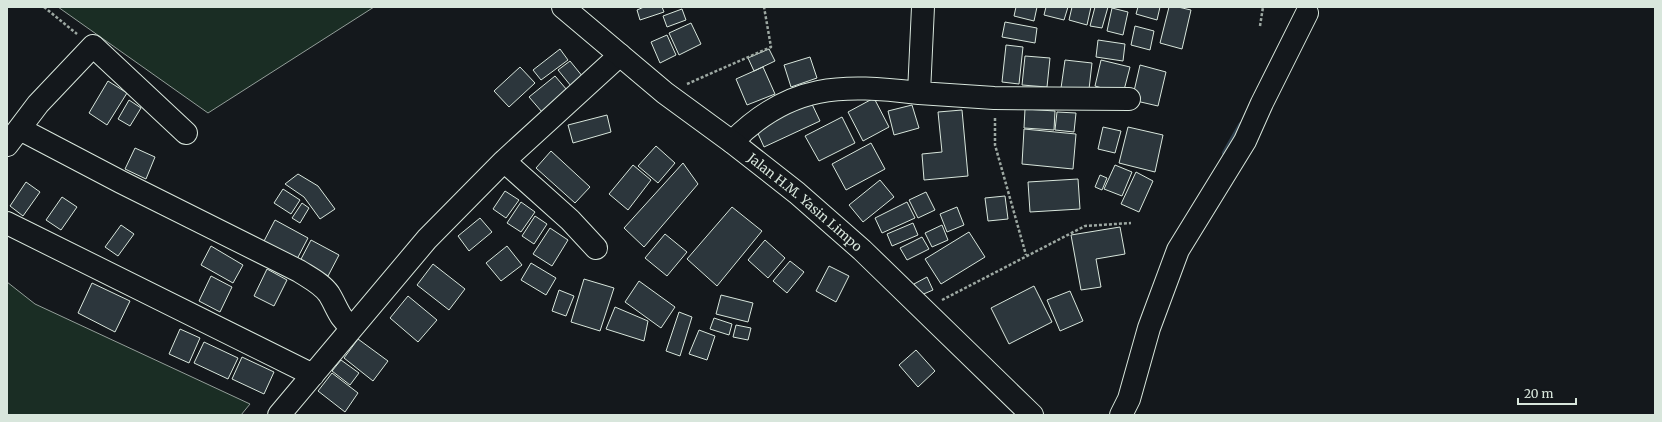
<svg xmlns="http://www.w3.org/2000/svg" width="1662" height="422" viewBox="0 0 1662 422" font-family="Merriweather,serif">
<rect width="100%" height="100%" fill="#14181c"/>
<path fill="#1a2d24" stroke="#939e99" d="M58,7H374L208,113Z
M7,282L35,304L250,404L241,415H7Z"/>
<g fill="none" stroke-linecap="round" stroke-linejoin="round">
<path stroke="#2f3f4d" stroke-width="6" d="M1225,153L1241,125"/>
</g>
<path fill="#2c363c" stroke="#d8e6dc" d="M644,7H662L664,12L640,20L637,10Z
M1016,7H1037L1034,21L1014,16Z
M1046,7H1068L1064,20L1044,15Z
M1072,7H1091L1087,25L1069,20Z
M1095,7H1108L1102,28L1090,26Z
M1138,7H1160L1157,20L1136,14Z
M1169,7H1178L1191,10L1182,49L1160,43Z
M1112,8L1128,12L1123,35L1107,31Z
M682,9L686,20L667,27L663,16Z
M1005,22L1037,28L1035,43L1002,37Z
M691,23L701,44L679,55L669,33Z
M1135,26L1154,31L1150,50L1131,45Z
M667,35L676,55L660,63L651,42Z
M1098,40L1125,44L1123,61L1096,57Z
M1006,45L1023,47L1019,84L1002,82Z
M560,49L568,60L541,80L533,70Z
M769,49L775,61L754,71L748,58Z
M1025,56L1050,58L1047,87L1022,85Z
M810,57L817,78L791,87L784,65Z
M1065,60L1092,63L1088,98L1060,95Z
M1101,60L1130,67L1123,94L1095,86Z
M570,61L583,77L571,86L558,70Z
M1140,65L1166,72L1158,106L1132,100Z
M520,67L535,83L509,107L494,91Z
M763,67L775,94L747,105L736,79Z
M555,76L567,90L542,112L529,97Z
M108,81L127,93L107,125L89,113Z
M874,98L889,127L863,141L848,112Z
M129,100L141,108L130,126L118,119Z
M811,102L820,121L764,147L755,127Z
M912,105L919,128L894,135L888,111Z
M1025,109L1055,111L1054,130L1024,128Z
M962,110L968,176L924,180L922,154L942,152L938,112Z
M1057,112L1076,113L1074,132L1055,130Z
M607,115L611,132L573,143L568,125Z
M842,117L855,143L819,161L805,136Z
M1103,127L1121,131L1115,153L1098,149Z
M1128,127L1163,135L1155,172L1119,163Z
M1024,129L1076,134L1073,169L1022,164Z
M871,143L885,169L846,190L832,164Z
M656,146L675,163L658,183L638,166Z
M135,148L155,157L146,179L125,169Z
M551,151L590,187L575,203L536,168Z
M683,163L698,184L644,247L624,228Z
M633,165L651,180L628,210L609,194Z
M1115,165L1132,172L1122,196L1104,189Z
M1136,172L1153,181L1139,212L1121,204Z
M298,174L318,186L335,209L320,219L304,197L285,184Z
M1100,175L1107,178L1102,190L1095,187Z
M1078,179L1080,209L1030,212L1028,182Z
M880,180L894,197L863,222L849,205Z
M26,182L40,192L23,216L10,206Z
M283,189L300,200L291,214L274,203Z
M505,191L519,200L506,218L493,209Z
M926,192L935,210L918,218L909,200Z
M1005,196L1008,219L988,221L985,198Z
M62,197L77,207L61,230L46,220Z
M521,202L535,212L521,232L507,223Z
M907,202L915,218L882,233L875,218Z
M302,203L309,208L300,223L292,218Z
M732,207L762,231L717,286L687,259Z
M957,207L964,225L947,232L940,214Z
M535,216L547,224L534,244L522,236Z
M480,218L492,232L469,251L458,236Z
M275,220L308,238L296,261L263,243Z
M913,223L918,235L892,246L887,234Z
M121,225L134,234L118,256L105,247Z
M942,225L948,240L932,247L925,233Z
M1120,227L1125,254L1096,259L1101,287L1081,290L1071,235Z
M550,228L568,240L552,266L533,254Z
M969,232L985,257L941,284L925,259Z
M665,234L687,252L667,276L645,258Z
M922,237L929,249L907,260L900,248Z
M311,240L339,255L328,276L300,261Z
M765,240L785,258L768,278L748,260Z
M211,246L243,265L233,283L201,265Z
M507,246L522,265L501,281L486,263Z
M790,261L804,272L787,293L773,281Z
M531,263L556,278L546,295L521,280Z
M433,264L465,289L449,310L417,285Z
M829,266L849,276L836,302L816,291Z
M267,269L287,280L274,306L254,296Z
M211,276L232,287L220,312L199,301Z
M927,277L933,290L919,296L914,284Z
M584,279L614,288L600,331L571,322Z
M639,281L675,307L661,328L625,302Z
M92,283L130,301L115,332L78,313Z
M1034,286L1052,322L1009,344L991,308Z
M559,290L574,296L566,316L552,311Z
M1070,291L1083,321L1060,331L1047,300Z
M721,295L753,303L748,322L716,314Z
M408,296L437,320L418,342L390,318Z
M615,307L648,321L644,341L606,329Z
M679,312L692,317L680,356L666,351Z
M714,318L732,324L729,335L710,329Z
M736,325L751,328L748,340L733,337Z
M180,329L200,338L189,363L169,354Z
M699,330L715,336L707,360L689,354Z
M358,339L388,361L373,381L344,358Z
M204,342L238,358L228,379L194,363Z
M916,350L935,371L918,387L899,365Z
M242,357L274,372L264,394L232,379Z
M341,360L359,373L350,385L332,371Z
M332,373L358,393L345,412L318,391Z"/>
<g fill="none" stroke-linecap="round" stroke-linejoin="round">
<g stroke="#d8e6dc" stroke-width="24">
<path id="minor" d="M919,93L994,98L1129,99
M20,129L121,182L299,271C310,278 322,284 329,294C337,307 339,318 352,328
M732,142C790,83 842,84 919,93L923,7
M7,145L38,104L93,46L186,133
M504,161L570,220L596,248
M7,223L313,375
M279,415L427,239L504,161L620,55
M1121,415L1129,399L1149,328L1178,250L1245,141L1262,103L1307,13"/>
</g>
<g stroke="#d8e6dc" stroke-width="24">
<g id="major">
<path id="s1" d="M563,7L665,93L732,142L797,193L862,250L1032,415"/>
</g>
</g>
<path stroke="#9da8a2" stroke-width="2.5" stroke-dasharray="3 2" stroke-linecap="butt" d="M44,7L77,34
M1260,26L1263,7
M687,84L771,47L764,7
M995,118V145L1026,255
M942,300L1085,226L1131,223"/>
<use href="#minor" stroke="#14181c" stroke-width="22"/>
<use href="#major" stroke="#14181c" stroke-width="22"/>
</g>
<g text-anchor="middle" stroke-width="3" stroke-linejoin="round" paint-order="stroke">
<g font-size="13" fill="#d8e6dc" stroke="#14181c">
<text dy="5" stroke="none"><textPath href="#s1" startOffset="311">Jalan H.M. Yasin Limpo</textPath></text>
</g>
</g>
<rect width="1662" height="422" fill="none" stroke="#d8e6dc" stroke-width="16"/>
<path d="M1518 398v6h58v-6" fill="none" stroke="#d8e6dc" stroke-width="2"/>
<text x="1524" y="398" font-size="12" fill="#d8e6dc" stroke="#14181c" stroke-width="3" paint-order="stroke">20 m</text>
</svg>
